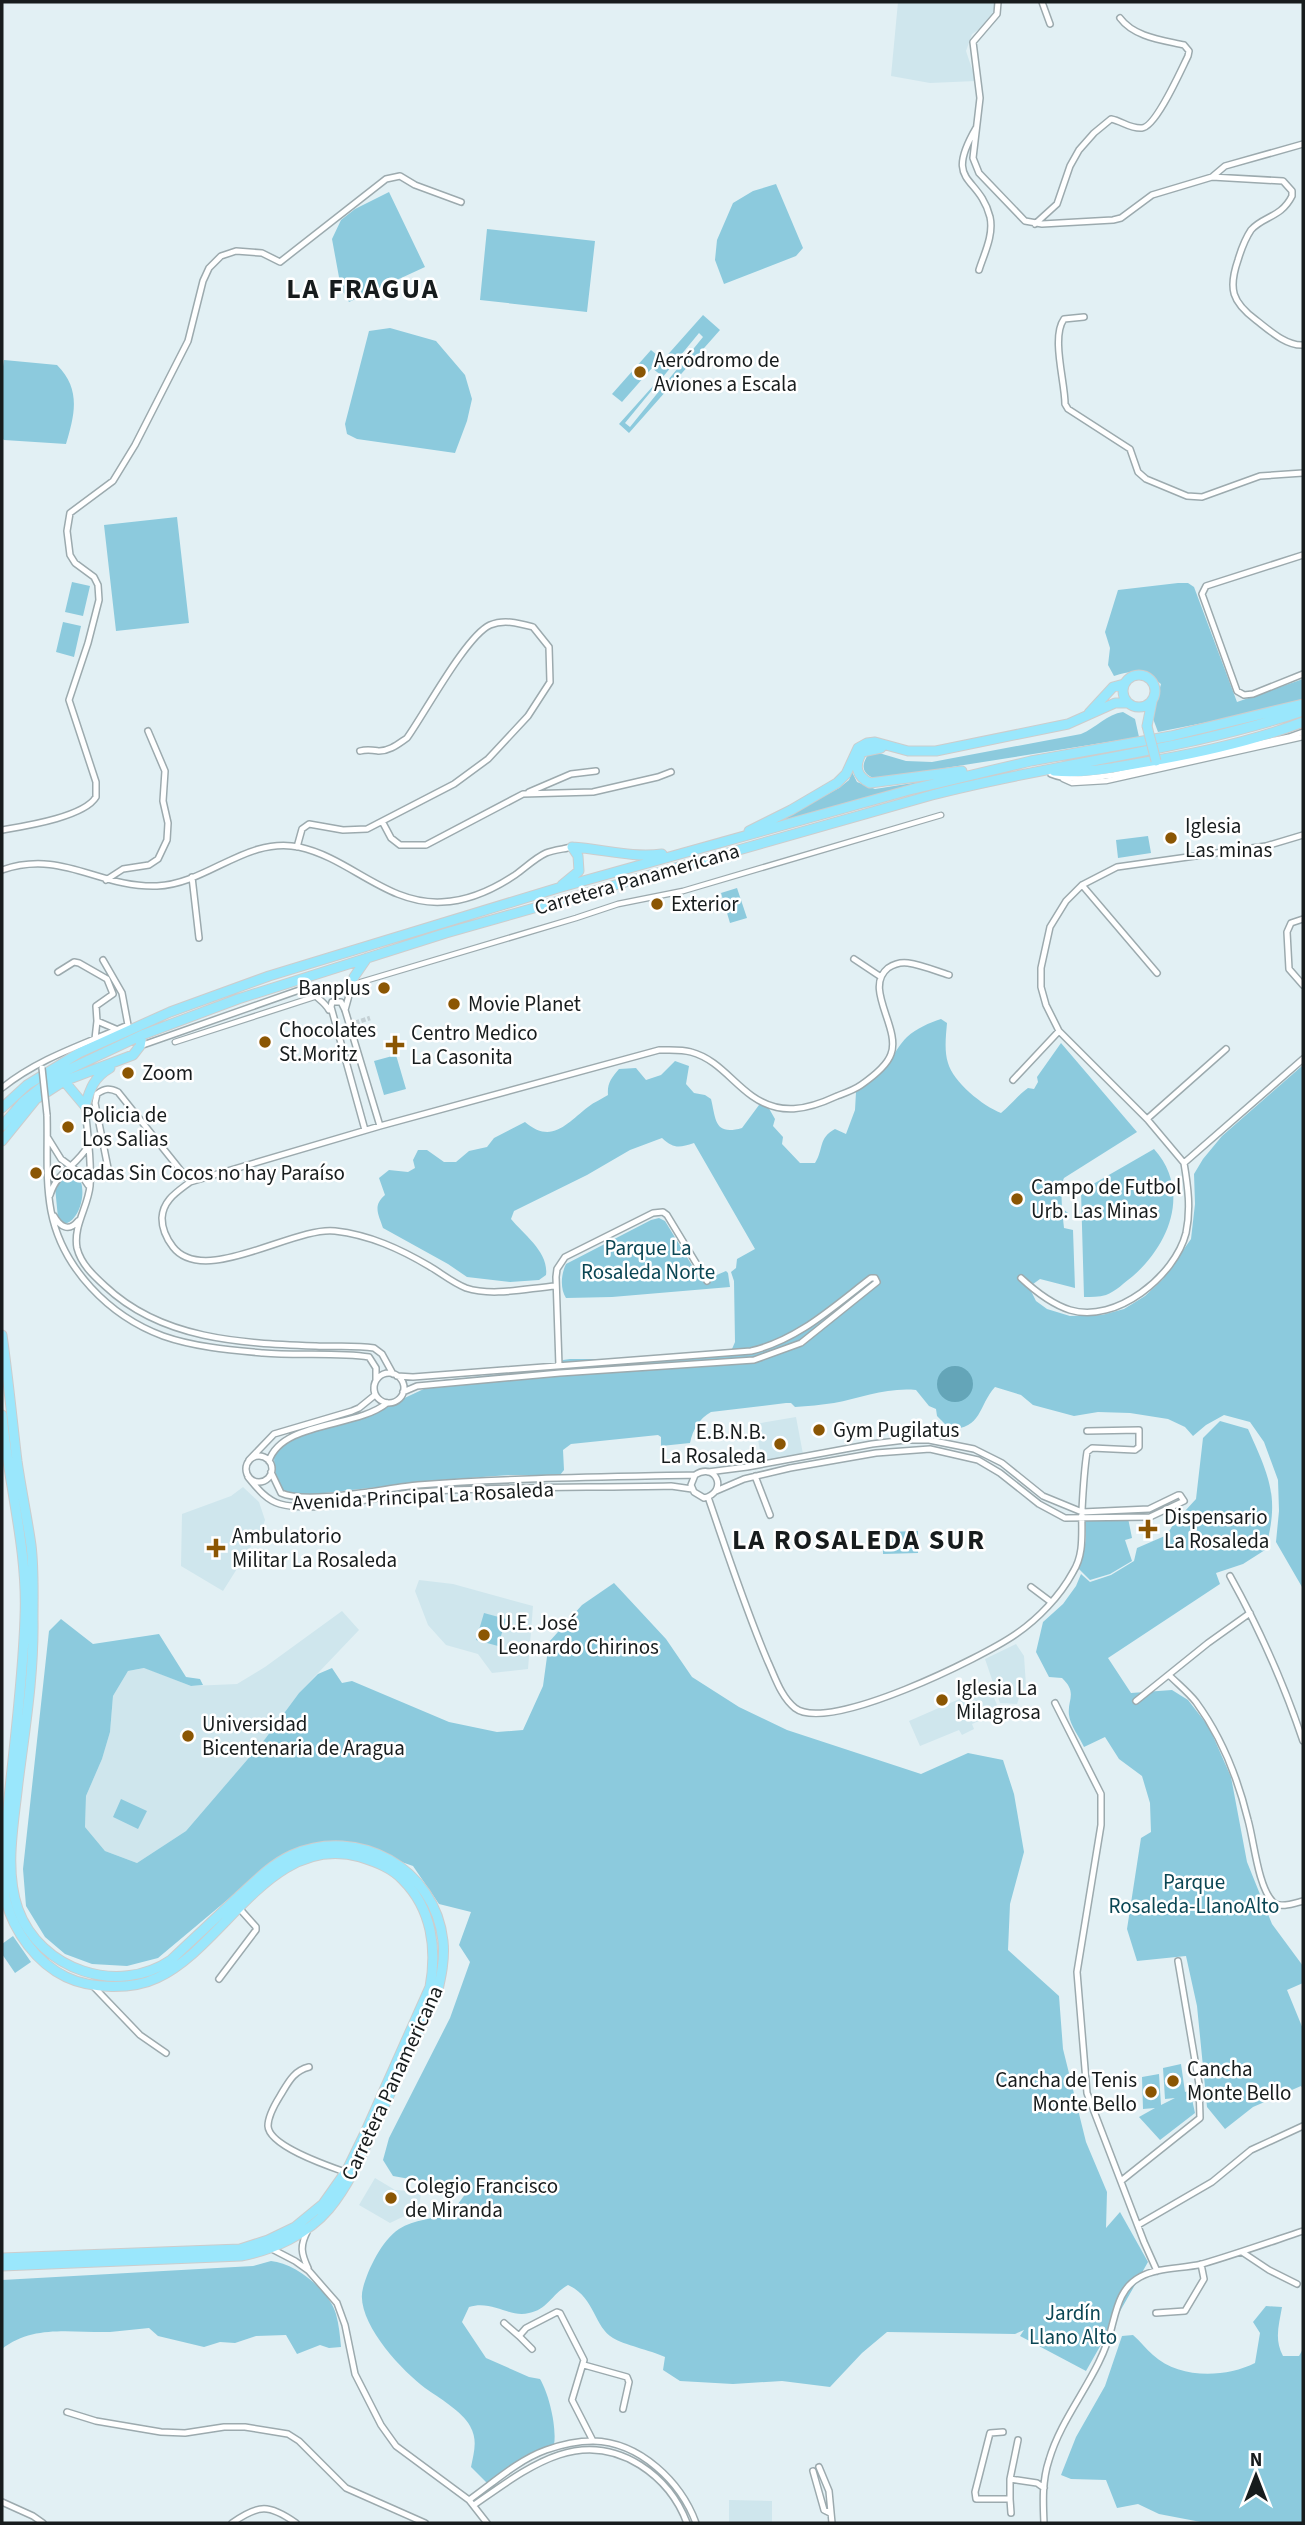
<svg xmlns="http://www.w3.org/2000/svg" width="1305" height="2525" viewBox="0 0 1305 2525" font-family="'Source Sans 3',sans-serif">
<rect width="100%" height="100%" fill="#e2f0f4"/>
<path fill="#cfe6ed" d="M898,2H997L993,20L972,34L966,51L976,81L930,83L891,76Z
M796,1417L803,1454L762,1461L755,1424Z
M243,1487L259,1502L265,1520L262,1529L223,1591L181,1566L182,1514L231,1496Z
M419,1580L453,1584L533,1606L528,1669L492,1673L478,1654L446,1645L428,1625L415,1591Z
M342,1611L359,1630L299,1693L265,1739L186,1831L137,1863L105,1851L85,1827L86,1796L102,1759L110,1732L113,1696L128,1671L145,1668L191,1686L237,1684L265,1667Z
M1016,1644L1024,1656L1026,1686L1021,1692L1017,1704L1000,1703L985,1659Z
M989,1686L1000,1712L972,1724L974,1729L962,1735L959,1730L920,1746L909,1721Z
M375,2178L395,2190L421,2192L419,2209L390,2223L359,2205Z
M729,2500L772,2501V2523H729Z"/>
<path fill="#8ccadd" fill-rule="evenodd" d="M776,184L803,248L796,256L724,284L715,260L717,240L733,203L753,191Z
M389,192L425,267L349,302L341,288L332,239L341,220L355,209Z
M487,229L595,241L587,312L480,300Z
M703,315L720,330L629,433L619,424L662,376L652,368L622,402L612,394L651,350L663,360ZM699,333L703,337L630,427L625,423Z
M390,328L436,341L465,375L472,399L467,421L455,453L357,439L347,434L345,424L369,331Z
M4,360L57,365C81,389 75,414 66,444L4,440L2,438V373Z
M177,517L189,623L116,631L104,525Z
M72,582L90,586L83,616L65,612Z
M1178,583H1188L1194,587L1237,702L1303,679V700L1283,707L1158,732L1152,716L1161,684C1144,671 1135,669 1114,676L1108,665L1110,648L1105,632L1118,590Z
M63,622L81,626L74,657L56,652Z
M1123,712L1135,719L1139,737L883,778H873C862,773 861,765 868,755L879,753L906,761L932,762L1081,734C1096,728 1107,714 1123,712Z
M852,772L857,782L875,789L938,779L864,798L769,826L839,788L849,780Z
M1148,836L1151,853L1118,858L1116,840Z
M737,888L747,918L730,923L721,893Z
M941,1019L947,1023C946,1035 944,1051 948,1063C953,1082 983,1106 1001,1113C1011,1105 1018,1095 1028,1088L1034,1089L1038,1082L1037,1077L1061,1043L1137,1132L1064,1178L1061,1185L1062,1208L1068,1213L1063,1219L1064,1228L1073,1230L1075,1288L1040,1279L1029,1287L1036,1301L1047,1309L1070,1316L1102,1315L1124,1309L1145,1296L1163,1279L1191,1239L1195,1204L1194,1174L1203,1159L1222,1136L1303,1065V1609L1302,1587L1276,1542L1279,1511L1278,1480L1264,1442L1250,1422L1224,1415L1206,1425L1193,1436L1185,1427L1168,1419L1130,1413L1098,1412L1074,1416L1033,1405L1021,1395L995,1387C978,1406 982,1429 950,1429L937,1416L936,1409L929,1406L916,1390C888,1387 861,1398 834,1403C821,1405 808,1406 795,1407L791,1403H786L711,1412C699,1419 693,1429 690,1443L661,1446V1437L658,1435L571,1444L563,1450L564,1470L560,1475H509L442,1480L306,1495C301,1495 292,1495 287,1493C275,1487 274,1465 274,1453L284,1444L323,1426L396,1402L443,1380L554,1369L563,1360L570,1359H615L732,1349L735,1342L734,1281L731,1272L736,1268L737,1259L755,1249L694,1143C679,1148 674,1149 662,1138L630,1150L587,1175L514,1211L511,1219C524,1235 549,1252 546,1275L539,1280L510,1282L467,1277L448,1264L383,1228C379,1215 372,1206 385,1195L379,1178L389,1170L408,1172L415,1168L413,1160L418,1150H427L444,1162H456L469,1151L487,1147L494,1138L525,1122C552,1145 567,1123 588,1107C594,1102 602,1099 608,1095C607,1084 611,1078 619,1069L636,1068L646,1080L661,1075L675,1061L689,1066L686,1084L694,1093L705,1095L711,1099C716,1119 714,1136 742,1128L759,1105H767L775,1119L773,1126L783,1137L782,1144L800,1163H815C824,1149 818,1138 835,1129L846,1134L855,1110L856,1092C863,1089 885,1070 889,1064C894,1054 899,1045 907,1037C917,1028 929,1023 941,1019Z
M396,1055L406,1089L384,1095L374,1061Z
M1154,1149C1191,1190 1170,1244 1133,1276C1125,1282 1115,1292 1106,1295C1099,1297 1091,1297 1084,1297L1081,1191Z
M70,1174H76C89,1185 81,1223 63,1224L58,1218L55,1187L64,1176Z
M659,1218L665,1221L701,1280L709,1282L712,1277L726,1271L728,1273L730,1287L612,1297L566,1298C560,1289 561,1274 566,1264L651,1220Z
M1220,1421L1248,1429C1270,1478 1280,1498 1265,1550L1243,1564L1216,1573L1220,1584L1108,1658L1131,1693L1172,1690L1188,1700L1209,1727L1231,1777L1247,1862L1272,1924L1303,1966V1983L1287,1990L1303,2029V2089L1301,2086L1253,2107L1225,2129L1207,2107L1197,2006L1186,1956L1137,1961L1127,1929L1141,1838L1151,1832L1150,1803L1142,1776L1119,1759L1105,1737L1084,1747C1080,1738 1070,1725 1069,1715C1067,1700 1078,1693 1062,1678L1049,1677L1036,1652L1043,1622L1063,1604L1076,1586L1081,1574L1090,1582L1111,1575L1134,1561L1137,1548L1167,1535L1174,1523L1196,1499L1203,1438Z
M1128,1518L1132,1538L1125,1540L1132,1561L1110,1574L1090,1580L1077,1567C1086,1551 1087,1537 1085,1519Z
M918,1531V1553L883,1554V1532Z
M614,1583L666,1639L692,1677L739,1707L787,1730L921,1774L968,1753L1003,1760L1014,1794L1024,1852L1010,1904L1008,1950L1059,1996L1063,2049L1086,2142L1107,2192L1106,2228L1120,2212L1148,2262L1086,2371L1020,2336L1024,2330L1015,2334L887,2332L862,2353L830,2387L782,2381L733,2384L680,2381L663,2370L665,2357C650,2350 624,2345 613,2338C594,2327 595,2297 568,2285C553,2293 547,2310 529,2313C509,2318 493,2300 469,2307L462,2322L486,2358L529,2377L540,2379C549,2394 557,2427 554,2445L540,2449L489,2485L471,2467C474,2452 478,2440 470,2426C463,2412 438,2397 425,2388C401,2370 354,2320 363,2288C368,2269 382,2240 399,2229C414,2219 434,2220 450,2212C456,2208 462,2198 467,2192L454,2187L393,2176L383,2160L389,2138L450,2018L470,1962L459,1945L471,1912L439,1904L413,1866L356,1846H318L282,1861L232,1896L158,1958L127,1966L92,1964L65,1954L45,1937L26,1906L23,1869L49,1631L61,1619L93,1644L159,1634L186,1677L200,1679L203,1685L191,1686L144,1668L128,1671L113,1696L110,1732L102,1759L86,1796L85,1827L105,1851L137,1863L186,1831L265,1739L299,1693L318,1674L332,1668L342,1683L352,1681L449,1722L497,1732L523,1730L543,1686L549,1642L582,1605Z
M484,1613L506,1619L498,1646L476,1640Z
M121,1799L147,1811L138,1829L113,1817Z
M13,1936L31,1962L15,1973L2,1954V1944Z
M1181,2064L1185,2092L1190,2090L1195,2113L1160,2140L1139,2117L1155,2108L1143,2109L1142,2077L1159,2074L1161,2105L1175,2098L1165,2099L1163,2068Z
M271,2261C295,2263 329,2290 336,2314C339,2325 340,2336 341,2347L329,2348L320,2345L297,2354L286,2335L256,2336L235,2343L220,2342L204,2347L158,2336L149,2328C136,2329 123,2331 110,2332C73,2333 33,2324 2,2349V2280L253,2266Z
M1266,2306L1282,2307C1279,2325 1274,2339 1283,2356H1299L1303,2349V2523H1206L1159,2514L1138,2504L1117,2508L1106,2480L1071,2479L1061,2475L1076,2437L1105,2386L1122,2336L1133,2335C1140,2341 1146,2349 1153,2355C1179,2379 1225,2378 1255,2363L1260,2333L1253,2322Z"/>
<path fill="#64a5b8" d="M937 1384a18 18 0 1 1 36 0a18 18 0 1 1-36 0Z"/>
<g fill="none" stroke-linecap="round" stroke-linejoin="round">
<path stroke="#c4d0d4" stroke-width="4.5" stroke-dasharray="4.5 2" stroke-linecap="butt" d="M318,1035L370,1018"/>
<g stroke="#9caaae" stroke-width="7">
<path id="pedestrian" d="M1063,779L1072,783L1106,781L1303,737
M175,1042L351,985L576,918L618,904L683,891L941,815"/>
</g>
<g stroke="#9caaae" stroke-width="8">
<path id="minor" d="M998,2L997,14L973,42L980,98L973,158L979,173L1025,221L1042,224L1113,220L1121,218L1152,195L1212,177L1283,181L1292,191V196C1281,218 1263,216 1251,230C1245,239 1241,250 1238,260C1228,289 1232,302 1256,320C1269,330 1286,346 1303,345
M1042,2L1050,24
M976,128C943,185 979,174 990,217C994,235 984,254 979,270
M1212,177L1225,166L1303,144
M1035,224L1057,204L1070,166L1079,150L1094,133L1111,119C1122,121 1130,129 1142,128C1156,127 1181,70 1188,56L1189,51L1184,45C1162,40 1134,37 1120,18
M1084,317L1064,319C1051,337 1065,382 1065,404L1068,409L1130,449L1138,472L1146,479L1187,496L1202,497L1260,476L1303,473
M1303,555L1206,586L1202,594L1237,691L1244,695L1253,694L1303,674
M1051,774C1070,782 1094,778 1114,775L1289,737L1303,732
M529,792L571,774L596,771
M383,823L391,838L400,845H426L523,794L593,792L658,777L671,772
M2,830C25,826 84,817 96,797V782L69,700L88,643L99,600L98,585L94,577L75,563L70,555L67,531L70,513L113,481L135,445L188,341L203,281L209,268L221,256L236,251L262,253L280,262L386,179L400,176L415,185L461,202
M1303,835L1266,846L1117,867L1082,885L1066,901L1050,927L1041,968V987L1046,1005L1059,1031L1147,1119L1184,1163L1303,1059
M297,847L302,829L309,824L343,830L367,829L454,784L488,759L528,716L550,682L549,647L533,627C518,623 504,619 490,625C466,636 425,713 407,738C398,744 390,751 379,751C372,750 367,749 360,751
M2,870C62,849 99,888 157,886C207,884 247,836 299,847C350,858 387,905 442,902C468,901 494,889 515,875C525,868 535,858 546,853C553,850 564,849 572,847
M192,877L199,938
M106,880L123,869L149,865L158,859L167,840L168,823L163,801L165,771L148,731
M1082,885L1157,973
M1303,919L1291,923L1287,932L1289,969L1303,985
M854,959L881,977
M58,972L74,962L79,963L107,979L113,994L96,1006L97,1021L118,1030
M307,984C312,997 323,999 329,1010
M345,1010L354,977
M95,1039L97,1021
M140,1046L308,987
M1013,1080L1059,1031
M2,1088C39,1058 85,1044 128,1025L122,993L103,960
M85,1106C87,1132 92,1159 90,1186C88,1207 73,1226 77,1248C81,1264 93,1275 105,1286C162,1340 241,1343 316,1346C335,1347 355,1345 374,1348L382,1354L393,1374
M47,1115C48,1147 45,1179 51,1211C62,1268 109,1316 163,1336C194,1347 230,1350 263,1353C296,1356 338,1352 369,1357L376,1368V1380
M1147,1119L1226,1049
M365,1130L331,1007L332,1002H341L345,1010L380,1126
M48,1138L61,1159L80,1173L88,1185
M108,1168L95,1103L97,1094C105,1088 110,1088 118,1092L190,1182
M50,1195C57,1171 76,1167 88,1146
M54,1216C60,1227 69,1232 78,1221
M1021,1278C1035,1291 1051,1304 1070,1310C1116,1324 1175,1276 1186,1233C1191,1209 1188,1187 1184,1163
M556,1286C528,1288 493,1297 466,1288C453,1283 441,1273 429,1266C400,1249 370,1235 335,1231C294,1226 204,1287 173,1247C166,1238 162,1229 162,1218C163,1200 177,1192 190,1182L380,1126L659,1050C670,1050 681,1049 691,1052C717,1059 731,1081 752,1096C780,1116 807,1110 837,1096C845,1093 854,1090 861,1085C871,1078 887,1066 891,1054C901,1028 863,988 888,968C894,964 901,962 908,963C922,965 936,971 949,975
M559,1366L556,1277L557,1269L565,1257L653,1213L663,1212L667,1215L707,1281
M374 1388a15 15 0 1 1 30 0a15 15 0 1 1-30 0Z
M397,1376L413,1377L751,1351C798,1340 833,1307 871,1278H875L877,1282L801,1343L754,1360L560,1373L417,1386L403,1392
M246 1469a13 13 0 1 1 26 0a13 13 0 1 1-26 0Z
M249,1460L274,1434L352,1411L359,1408L375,1395L374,1390
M269,1461C282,1421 357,1428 387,1403
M271,1472L281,1493C308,1505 385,1488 418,1485C510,1478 603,1477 695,1475C716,1461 729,1492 704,1498L694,1492L691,1485L695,1475
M708,1472L747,1467L872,1444L905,1440H929L974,1449L1002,1463L1043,1496L1082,1512L1149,1509L1178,1495H1180L1184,1501L1150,1517L1065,1518L1039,1504L1000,1473L978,1460L930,1449L876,1453L790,1468L744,1479L716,1491
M755,1476L770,1515
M248,1477C257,1488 266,1500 280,1504C315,1514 381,1495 419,1492C503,1486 587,1488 671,1486L692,1489
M708,1497C727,1552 745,1608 768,1662C775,1677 781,1697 795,1708C828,1734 983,1657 1016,1634C1038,1619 1060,1596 1073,1572C1085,1553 1081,1531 1082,1510C1083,1491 1084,1471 1087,1452L1092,1448L1135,1450L1139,1447V1430L1087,1431
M1230,1576C1259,1628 1284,1684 1303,1741
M1031,1587L1051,1602
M1169,1675C1178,1684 1188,1692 1196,1702C1221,1736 1238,1779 1248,1820C1254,1841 1258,1887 1273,1902C1279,1909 1295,1903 1303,1901
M1136,1701L1208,1643L1250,1613
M1055,1703L1101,1794V1825L1077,1972L1087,2093L1144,2242L1157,2271
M219,1979L256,1930V1927L239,1908
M93,1986L140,2035L166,2053
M309,2067C293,2071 288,2083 280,2096C275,2104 268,2116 268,2126C269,2146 328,2166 345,2172
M1121,2181L1200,2118L1199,2084L1178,1961
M1138,2225L1212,2182L1251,2150L1303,2126
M307,2232C300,2246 301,2253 308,2268
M270,2248L295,2261L309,2271L337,2303L345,2325L355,2374L381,2425L396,2446L469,2500L487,2523
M1242,2252L1269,2270L1297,2284
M1156,2313L1185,2311L1204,2279L1201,2264
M504,2323L519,2336L526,2328L557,2312L560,2313L584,2360L572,2400L593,2441
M519,2336L532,2349
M584,2365L627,2377L629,2382L623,2409
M67,2412L96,2421L161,2432L185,2433L224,2427H245L288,2434L299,2441L346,2488L425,2523
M1003,2432L990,2433L975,2492L976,2499H1010V2479L1037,2483L1044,2488
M819,2467L829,2491L832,2523
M813,2471L824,2510L830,2513
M1010,2479L1018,2440
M1010,2499L1011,2513
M469,2500C493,2483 518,2460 546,2450C560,2445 578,2441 593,2441C640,2442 681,2482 696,2523
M2,2502L33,2516L43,2523
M474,2505C526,2469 578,2426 640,2465C662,2479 678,2499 687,2523
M232,2523C259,2504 269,2504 296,2523
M1044,2523C1043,2502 1042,2481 1049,2460C1063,2412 1101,2375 1112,2326C1117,2307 1121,2287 1140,2277C1158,2267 1182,2269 1202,2264C1236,2254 1270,2242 1303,2231"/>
</g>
<g stroke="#cccdcd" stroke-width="11">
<path id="primary" d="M1123 691a16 16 0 1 1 32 0a16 16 0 1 1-32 0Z
M1089,713L1113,687L1124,684
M1147,726L1152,701
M881,748L862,752C854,766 856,776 870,783L962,771
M1054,771C1083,774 1111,768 1140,763C1195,754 1251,742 1303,722
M749,831L791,810L837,783L846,774L858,748L867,743L875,742L908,751H936L1068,724L1115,703H1128
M572,847C603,849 631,858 662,854
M562,885L579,871L578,856L572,847
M354,977L367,958
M64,1081L85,1106
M85,1106C90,1089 94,1077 110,1068
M2,1108L27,1085L79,1053L170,1012L269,976L558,888L913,789L1031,761L1171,736L1303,704
M2,1126L24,1101L57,1075L142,1035L238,999L446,933L932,795C1054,763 1185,751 1303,711
M2,1141L36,1099L64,1081L133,1055L140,1046L142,1035
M2,1335C8,1377 12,1419 17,1461C21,1489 27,1517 31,1545C34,1569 33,1595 33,1619C34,1674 25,1728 18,1783C14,1822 4,1870 18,1909C40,1970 118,1996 171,1960C193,1939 215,1919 237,1898C254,1883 270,1865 292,1855C358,1826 435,1868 443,1941C445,1959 441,1977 437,1994C418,2034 399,2075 380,2115C365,2147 352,2181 329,2209C308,2234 273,2250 241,2256L2,2266
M2,1415C8,1482 28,1549 25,1617C23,1684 13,1752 7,1819C5,1845 0,1876 6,1901C14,1932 37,1963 66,1977C91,1989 132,1990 157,1978C226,1946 270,1832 360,1857C376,1862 392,1868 403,1880C432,1909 437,1949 430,1987L365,2133L347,2170L323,2204L295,2227L268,2240L240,2249L2,2258"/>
</g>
<use href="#pedestrian" stroke="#fff" stroke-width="4.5"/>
<use href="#minor" stroke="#fff" stroke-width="5"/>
<use href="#primary" stroke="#9ae7fc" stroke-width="9"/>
<g stroke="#9caaae" stroke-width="8" stroke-linecap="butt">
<path id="minor-bridge" d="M42,1068L47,1115"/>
</g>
<g stroke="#cccdcd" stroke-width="11" stroke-linecap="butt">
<path id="primary-bridge" d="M1147,726L1156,761"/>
</g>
<use href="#minor-bridge" stroke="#fff" stroke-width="5"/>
<use href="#primary-bridge" stroke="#9ae7fc" stroke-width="9"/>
</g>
<g fill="#8b5603" stroke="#fff" stroke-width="2.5">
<circle cx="640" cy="372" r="7"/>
<circle cx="1171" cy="838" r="7"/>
<circle cx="657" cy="904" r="7"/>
<circle cx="384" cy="988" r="7"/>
<circle cx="454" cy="1004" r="7"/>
<circle cx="265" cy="1042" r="7"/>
<path d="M391.5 1034.5h7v7h7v7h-7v7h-7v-7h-7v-7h7z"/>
<circle cx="128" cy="1073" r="7"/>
<circle cx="68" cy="1127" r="7"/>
<circle cx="36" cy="1173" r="7"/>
<circle cx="1017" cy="1199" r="7"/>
<circle cx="819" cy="1430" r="7"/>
<circle cx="780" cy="1444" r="7"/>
<path d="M1144.5 1518.5h7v7h7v7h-7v7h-7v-7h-7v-7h7z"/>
<path d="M212.5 1537.5h7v7h7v7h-7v7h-7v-7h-7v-7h7z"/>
<circle cx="484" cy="1635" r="7"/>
<circle cx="942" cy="1700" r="7"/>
<circle cx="188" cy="1736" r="7"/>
<circle cx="1173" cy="2081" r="7"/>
<circle cx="1151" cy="2092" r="7"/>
<circle cx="391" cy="2198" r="7"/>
</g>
<g text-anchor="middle" stroke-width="5" stroke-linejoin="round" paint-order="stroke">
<g font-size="21" fill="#171c1d" stroke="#fff" text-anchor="start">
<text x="654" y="367">Aeródromo de<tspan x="654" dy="24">Aviones a Escala</tspan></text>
<text x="1185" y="833">Iglesia<tspan x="1185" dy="24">Las minas</tspan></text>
<text x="671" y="911">Exterior</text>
<text x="370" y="995" text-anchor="end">Banplus</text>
<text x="468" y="1011">Movie Planet</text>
<text x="279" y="1037">Chocolates<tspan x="279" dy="24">St.Moritz</tspan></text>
<text x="411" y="1040">Centro Medico<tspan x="411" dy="24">La Casonita</tspan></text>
<text x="142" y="1080">Zoom</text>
<text x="82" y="1122">Policia de<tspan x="82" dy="24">Los Salias</tspan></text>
<text x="50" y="1180">Cocadas Sin Cocos no hay Paraíso</text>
<text x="1031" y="1194">Campo de Futbol<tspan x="1031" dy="24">Urb. Las Minas</tspan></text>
<text x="833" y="1437">Gym Pugilatus</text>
<text x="766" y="1439" text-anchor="end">E.B.N.B.<tspan x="766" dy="24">La Rosaleda</tspan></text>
<text x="1164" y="1524">Dispensario<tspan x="1164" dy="24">La Rosaleda</tspan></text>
<text x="232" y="1543">Ambulatorio<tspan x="232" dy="24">Militar La Rosaleda</tspan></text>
<text x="498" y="1630">U.E. José<tspan x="498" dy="24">Leonardo Chirinos</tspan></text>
<text x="956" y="1695">Iglesia La<tspan x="956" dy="24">Milagrosa</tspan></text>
<text x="202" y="1731">Universidad<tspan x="202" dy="24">Bicentenaria de Aragua</tspan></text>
<text x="1187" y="2076">Cancha<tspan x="1187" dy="24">Monte Bello</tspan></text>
<text x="1137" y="2087" text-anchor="end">Cancha de Tenis<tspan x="1137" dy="24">Monte Bello</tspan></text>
<text x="405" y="2193">Colegio Francisco<tspan x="405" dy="24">de Miranda</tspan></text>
</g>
<g font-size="21" fill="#171c1d" stroke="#fff">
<text transform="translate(637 879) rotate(-16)" y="7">Carretera Panamericana</text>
<text transform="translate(423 1496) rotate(-3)" y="7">Avenida Principal La Rosaleda</text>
<text transform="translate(392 2083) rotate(-65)" y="7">Carretera Panamericana</text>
</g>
<g font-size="21" fill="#0a4654" stroke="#fff">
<text x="648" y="1255">Parque La<tspan x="648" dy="24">Rosaleda Norte</tspan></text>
<text x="1194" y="1889">Parque<tspan x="1194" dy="24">Rosaleda-LlanoAlto</tspan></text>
<text x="1073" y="2320">Jardín<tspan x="1073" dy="24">Llano Alto</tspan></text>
</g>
<g font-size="28" font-weight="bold" letter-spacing="2" fill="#171c1d" stroke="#fff">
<text x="363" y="298">LA FRAGUA</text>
<text x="859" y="1549">LA ROSALEDA SUR</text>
</g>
</g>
<rect width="1305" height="2525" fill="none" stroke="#171c1d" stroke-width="7"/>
<g transform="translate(1256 2476)" stroke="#ffffff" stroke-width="5" paint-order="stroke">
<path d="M0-5L12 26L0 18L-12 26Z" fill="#171c1d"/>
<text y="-10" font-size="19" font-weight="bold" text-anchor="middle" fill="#171c1d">N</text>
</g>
</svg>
